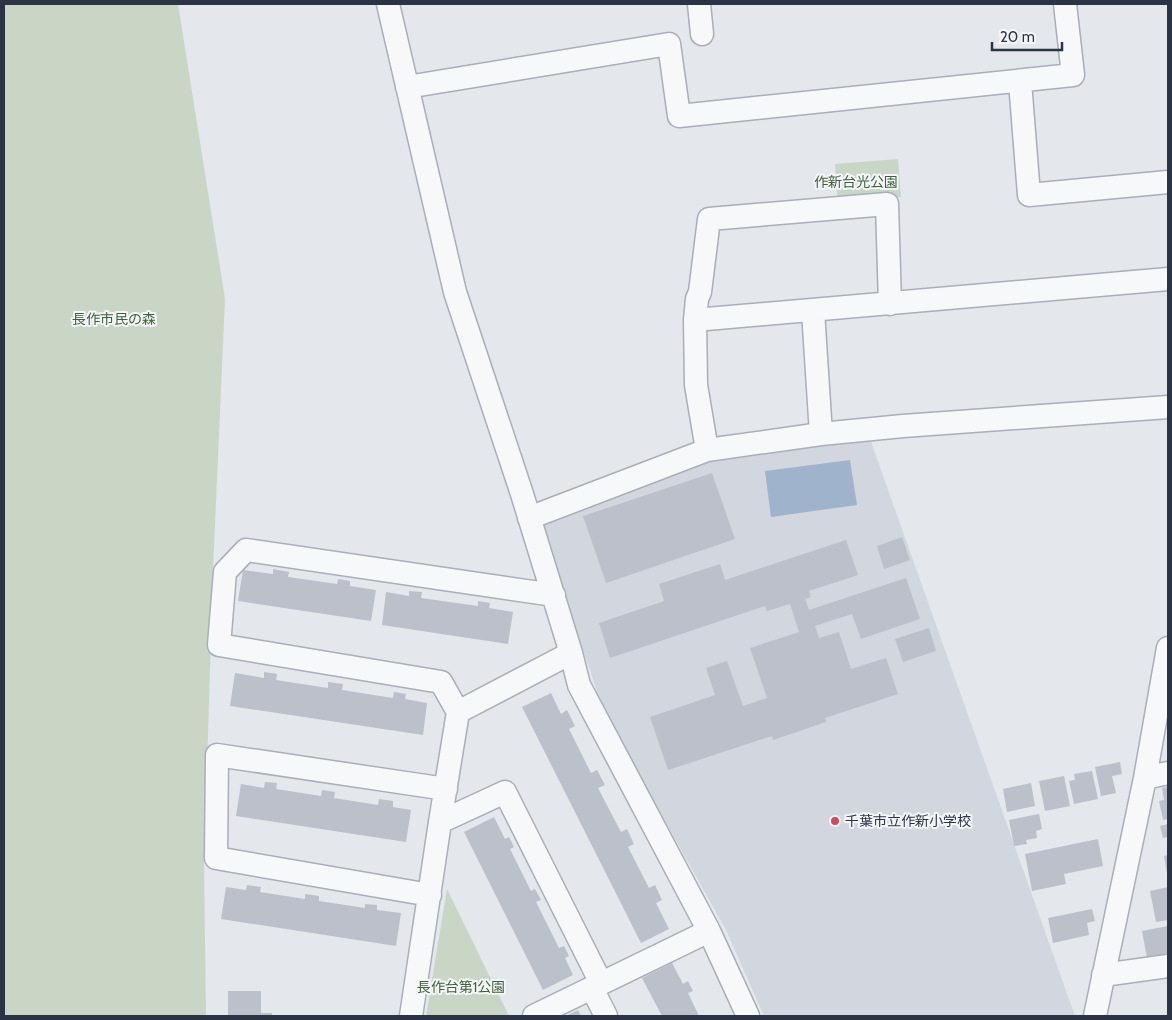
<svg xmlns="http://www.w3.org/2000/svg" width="1172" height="1020" viewBox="0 0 1172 1020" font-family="Cabin,'Noto Sans JP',sans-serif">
<rect width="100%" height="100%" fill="#e4e7ec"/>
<path fill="#d2d6de" d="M870,439L1075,1016H764L726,930L604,712L542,527L551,515L696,464Z"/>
<path fill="#c9d6c5" d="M4,4H178L225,299L213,570L204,866L206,1016H4Z
M898,159L901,197L838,203L835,164Z
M447,889L509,1016H426Z"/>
<path fill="#9fb4cc" d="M850,460L857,505L771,517L765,471Z"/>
<path fill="#bbc0ca" d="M712,473L735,539L606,583L583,516Z
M902,537L910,560L884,569L877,546Z
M846,540L858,575L809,591L811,597L805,599L809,610L906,578L920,619L861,639L852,614L815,626L819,638L839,632L851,669L886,658L898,694L825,718L826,722L773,740L772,736L668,770L650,717L715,695L706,668L727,661L743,706L767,698L750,648L799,632L790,604L767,611L765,606L610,658L599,623L664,601L659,584L720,564L725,580Z
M273,569L289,572L288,577L337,584L338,579L350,581V586L376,590L371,621L238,601L243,570L273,574Z
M409,591L422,592L421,598L478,606V601L490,603L489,608L513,612L508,644L382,625L386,592L409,596Z
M929,628L936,651L903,662L895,639Z
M264,672L277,674L276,680L328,688V682L343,684L342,690L393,698L394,692L406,694L405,699L427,703L423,735L230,706L235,673L264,678Z
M551,693L561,714L567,710L575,726L569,729L591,773L597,770L605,785L598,788L621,832L627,829L634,844L628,847L649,888L655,885L662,900L656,903L669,929L641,943L522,707Z
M1120,762L1122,774L1112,776L1116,793L1101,796L1095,767Z
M1092,771L1098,799L1074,804L1069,781L1075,780L1074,774Z
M1064,776L1070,806L1045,811L1039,781Z
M265,782L277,783L276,789L321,796L322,790L335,792L334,798L378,805L379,799L393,801V807L411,810L406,842L236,816L241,784L264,788Z
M1031,783L1035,806L1007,812L1003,789Z
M1168,787V819L1163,820L1159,801L1164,800L1162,788Z
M1039,814L1042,829L1036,831L1037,838L1026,840L1027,844L1014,846L1009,820Z
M494,817L505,839L509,837L514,847L510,849L531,891L535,889L541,900L536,902L559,948L564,946L569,956L565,958L573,975L543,990L464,832Z
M1168,824V837L1163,838L1160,826Z
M1098,839L1103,866L1064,874L1066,884L1032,891L1025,854Z
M1168,855V873H1167L1164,856Z
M247,885L261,887L260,892L305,899V894L319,896V901L365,908V904L377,905V910L401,913L396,946L221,919L226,887L246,890Z
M1168,887V920L1156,922L1150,891Z
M1092,909L1095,921L1087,923L1089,935L1053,943L1048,918Z
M1168,926V953L1147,958L1142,931Z
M672,963L683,984L688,981L693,991L688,993L699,1016H662L642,978Z
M228,991H261V1013H272V1016H228Z
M578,1010L581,1016H566Z"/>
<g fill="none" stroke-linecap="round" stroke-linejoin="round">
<g stroke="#a9aeb7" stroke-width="25">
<path id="minor" d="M388,4L455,292L522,494L571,653L579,685L709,931L748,1016
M699,4L702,34
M1020,82L1029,195L1168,182
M407,87L669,44L679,116L1073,75L1065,4
M813,311L821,434
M695,320L1168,279
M707,450L696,385L695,320L697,299L700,292L709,219L887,204L890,304
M529,518L707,450L821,434L903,426L1168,407
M458,712L441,682L219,645L225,572L246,550L554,595
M1145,778L1168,773
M440,822L505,792L601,983
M430,895L216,858L217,755L446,789
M1103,975L1168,966
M592,988L606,1016
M411,1016L440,822L458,712L571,653
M534,1016L709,931
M1095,1016L1145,778L1168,648"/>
</g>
<use href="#minor" stroke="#f7f8fa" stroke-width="22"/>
</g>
<circle fill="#d1495b" stroke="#f4f6f9" stroke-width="2" cx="835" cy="821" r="5"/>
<g text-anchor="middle" stroke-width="4" stroke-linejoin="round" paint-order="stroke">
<g font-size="14" fill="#3f6138" stroke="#f4f6f9">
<text x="856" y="187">作新台光公園</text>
<text x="114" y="324">長作市民の森</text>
<text x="461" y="992">長作台第1公園</text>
</g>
<g font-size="14" fill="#2b3445" stroke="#f4f6f9" text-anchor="start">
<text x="845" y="826">千葉市立作新小学校</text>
</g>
</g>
<rect width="1172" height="1020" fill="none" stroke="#2b3445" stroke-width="10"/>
<path d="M992 42v8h70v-8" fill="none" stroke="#2b3445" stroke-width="2.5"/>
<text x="1000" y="42" font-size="15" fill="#2b3445" stroke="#f4f6f9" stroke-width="4" paint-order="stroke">20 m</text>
</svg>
